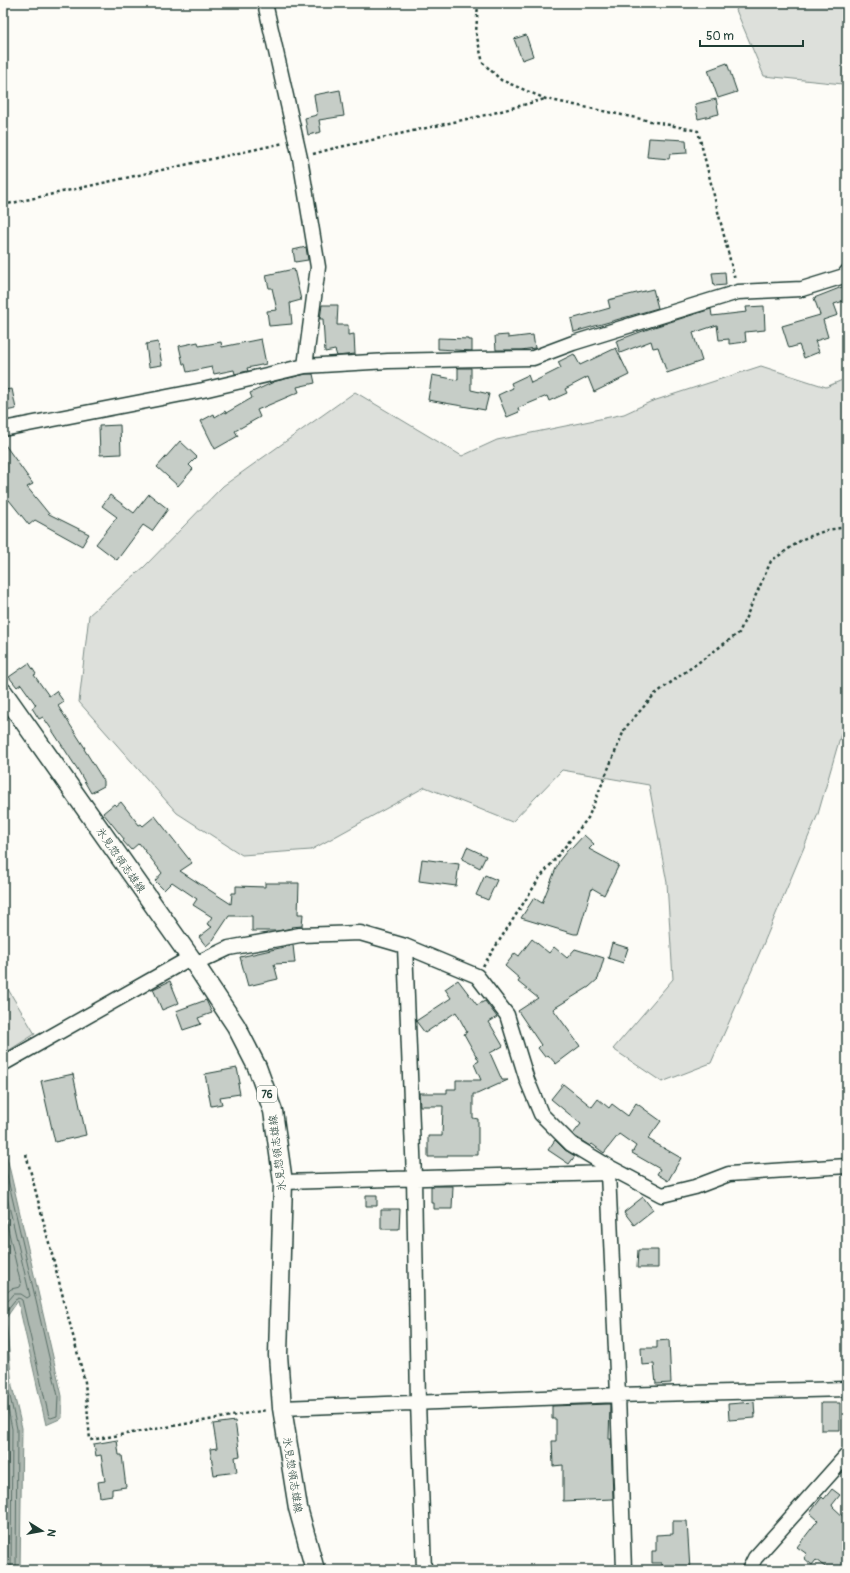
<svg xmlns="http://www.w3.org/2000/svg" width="850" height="1573" viewBox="0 0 850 1573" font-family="Pangolin,'Klee One',sans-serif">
<rect width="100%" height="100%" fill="#fdfcf7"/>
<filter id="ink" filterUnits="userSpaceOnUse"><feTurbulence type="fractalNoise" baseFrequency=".025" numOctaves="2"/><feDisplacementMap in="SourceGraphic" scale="8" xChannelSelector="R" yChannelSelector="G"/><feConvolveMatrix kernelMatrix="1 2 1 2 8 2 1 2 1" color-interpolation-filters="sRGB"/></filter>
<g filter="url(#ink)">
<path fill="#dde0db" stroke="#7e8e88" d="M741,3H847V81L843,84L764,76L736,10Z
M761,366L826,387L847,378V713L818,814L760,952L711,1063L662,1082L613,1049L673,979L667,883L649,785L562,770L512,822L425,787L311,850L242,855L177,813L79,702L89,615L144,567L223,486L355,392L462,456L497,440L624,414L650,402Z
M3,981L35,1034L3,1054Z"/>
<path fill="#aeb8b1" stroke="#75877f" d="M3,1140L62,1396V1418L46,1425L18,1301L6,1318L12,1386L22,1428L20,1570H3Z"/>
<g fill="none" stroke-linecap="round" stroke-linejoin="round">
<path stroke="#586e66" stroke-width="1" d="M3,1158L58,1396L57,1416L51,1418L49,1417L22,1300L19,1298L15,1300L3,1315
M3,1180L30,1296L27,1298L21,1294H14L3,1307
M3,1207L21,1285L20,1287L11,1289L3,1296
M3,1330L8,1387L17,1429L16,1570
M3,1383L12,1429L11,1570
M3,1414L6,1430L5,1570"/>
</g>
<path fill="#c6cdc7" stroke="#1f3d34" d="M526,35L533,56L522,60L514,39Z
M727,63L737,92L718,98L708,70Z
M340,90L344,116L319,120L321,132L308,135L305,118L317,115L314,95Z
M716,99L719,114L698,119L695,104Z
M649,138L686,140L687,153L670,154L669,159L647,157Z
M306,247L308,260L295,262L293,250Z
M294,269L301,300L290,303L292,324L269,326L267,311L277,310L272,288H269L266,275Z
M725,272L726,285L714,286L712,273Z
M847,285V300L834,304L838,315L823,320L828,337L815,341L819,352L804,358L799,345L789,348L782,326L820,315L814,298Z
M653,289L658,308L574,332L571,319L610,308L608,300Z
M322,305H338L337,325H348V335L354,334L355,354L337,356L335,350L325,352L323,319H320Z
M764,306L765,330L745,332L746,342L729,344V339L719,340L717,325L693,333L702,361L667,373L658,347L653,348L651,341L620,353L616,341L651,328L711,309L712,316L747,312L746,307Z
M508,335V338L533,335L535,348L521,350H496L495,336Z
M438,338L469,339V340H472V351L438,349Z
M261,339L266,364L247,368L248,371L235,374L234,370L214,374L212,367L187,372L185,364H183L179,346L198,342L199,346L221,342L222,347Z
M158,342L162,365L149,367L146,344Z
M616,348L629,375L594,392L588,377L565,389L567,393L549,401L547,396L518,408L519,412L507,417L498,395L513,388L511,383L528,375L531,383L561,368L558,362L574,354L580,365Z
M458,368H471V390L489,394L485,410L428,400L432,375L458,380Z
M306,374H313L315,383L297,387L299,392L257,410L260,417L235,431L238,436L215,449L201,421L214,414L215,417L225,411L226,413L252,398L250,393L276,381Z
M12,389L16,409L5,411L3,390Z
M120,425L121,454L100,455L99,426Z
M180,441L197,457L189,465L193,469L178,486L157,467Z
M3,442L33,484L27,487L49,514L89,534L82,546L35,520L29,525L9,500L3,504Z
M149,494L168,509L152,531L143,525L117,560L96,544L117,517L102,506L110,495L134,513Z
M29,663L36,674L34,675L49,696L56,691L64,702L58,706L85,748L84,749L104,781V786L91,793L78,770L50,727L43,717L39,719L32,708L36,705L21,684L17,687L9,677Z
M121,802L139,825L141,824L143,826L155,816L192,863L180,871L231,904L232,893H236V886L265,887V883H299L298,914H303L302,926L291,927L292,928L277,931H252V916H229L213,940L206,946L199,937L212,927L207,924L212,917L193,905L197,899L172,882L164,890L155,881L162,873L139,843L131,850L123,841L124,839L103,813L114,804L116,806Z
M584,835L594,844L589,849L619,865L604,895L592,888L578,934H574L521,918L534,898L542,903L559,861L570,847L572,848Z
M467,847L486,856L480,868L462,859Z
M422,859L459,864L456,886L419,881Z
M485,875L497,880L488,900L476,895Z
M532,939L549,953L554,947L567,958L575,949L604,958L598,979L589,987L553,1009L580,1046L556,1064L548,1055L545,1057L538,1048L541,1045L518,1011L538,998L518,982L520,979L505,966L515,953L519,956Z
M612,943L628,948L623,963L608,958Z
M293,945L295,963L274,964L278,979L248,986L240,957Z
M458,980L477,1005L485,1001L497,1017L489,1022L503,1046L490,1053L502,1080H508L477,1094H473V1118L478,1119V1155H447V1157H428V1136H442L443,1106H420L419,1093H447V1089H456V1080H481L474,1064L479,1061L464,1034L467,1032L456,1012L425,1033L416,1021L451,998L445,989Z
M170,981L179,1003L162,1010L153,989Z
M206,1000L212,1013L198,1018L201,1024L183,1030L176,1011Z
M237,1068L240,1083L238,1084L240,1094L220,1097L222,1104L211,1106L205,1074Z
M73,1074L86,1135L55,1142L41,1081Z
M563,1084L592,1107L598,1099L609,1108L612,1104L628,1116L636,1103L661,1121L648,1139L681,1158L668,1181L657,1174L660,1169L632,1153L636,1146L619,1134L604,1153L592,1144L590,1146L576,1137L573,1134L581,1124L551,1099Z
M555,1140L565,1150L575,1156L569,1164L548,1150Z
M431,1186H453L452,1209H434V1203H431Z
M366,1195H377V1206H366Z
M643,1197L653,1210L634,1225L624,1212Z
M381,1209H400L399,1229H381Z
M638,1250H658V1268H637Z
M669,1340L671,1383L656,1384L654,1364L642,1365L641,1348H657V1341Z
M754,1402L755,1418L729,1420L728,1404Z
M821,1403H840V1430H821Z
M610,1404L609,1439H611L613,1499L563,1501V1465L553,1466L552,1441H556V1419H552V1406Z
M235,1421L240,1456L235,1457L237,1472L214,1475L210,1449L217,1448L213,1424Z
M117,1440L119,1455H122L126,1487L112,1489V1495L100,1497L98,1482L105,1481L101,1455L96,1456L94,1444Z
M832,1489L840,1495L832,1505L833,1507L847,1520V1570H829L816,1560L812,1565L804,1558L807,1554L797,1547L818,1520L810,1513L822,1497L824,1499Z
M673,1521H687L690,1570H667V1566H662V1563H652V1551H656V1535L673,1534Z"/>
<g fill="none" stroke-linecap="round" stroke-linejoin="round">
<g stroke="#1f3d34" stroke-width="17">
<path id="minor" d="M265,3L300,158L318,267L305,366
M3,429L203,390L305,366L388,361L533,358L573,343L738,292L802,289L844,276L847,272
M405,946L414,1178L418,1402L424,1570
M195,964L229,948L300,935L360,933L405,946L477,976L507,1015L527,1080L541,1114L571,1144L611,1168L662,1195L695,1187L729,1174L847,1166
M6,1062L190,958
M611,1168L608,1173L618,1395L624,1570
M283,1182L608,1173
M282,1408L618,1395L847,1389
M749,1570L755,1558L847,1455"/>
</g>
<g stroke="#1f3d34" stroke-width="21">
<path id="major" d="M3,692L195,964L236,1026L257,1067L273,1111L283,1182L278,1355L282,1408L298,1508L315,1570"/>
</g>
<path stroke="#1f3d34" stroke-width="2.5" stroke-dasharray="3 3" stroke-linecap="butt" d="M478,3L476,33L483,63L501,80L546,99L698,131L735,280
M313,154L331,149L490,114L545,99
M3,205L284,143
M483,966L539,879L588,818L625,728L655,694L739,633L771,561L803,539L827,530L847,527
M26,1154L85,1382L90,1440L267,1410"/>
<use href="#minor" stroke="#fdfcf7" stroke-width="14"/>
<use href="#major" stroke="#fdfcf7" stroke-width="18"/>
</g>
</g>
<g text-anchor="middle" stroke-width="3" stroke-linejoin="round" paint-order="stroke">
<rect fill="#fdfcf7" stroke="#62766e" stroke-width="1" x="257" y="1086" width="20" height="16" rx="3"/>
<g font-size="10" font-weight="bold" fill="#1f3d34">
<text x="267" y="1098">76</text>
</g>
<g font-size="11" fill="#1f3d34" stroke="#fdfcf7">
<text transform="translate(121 860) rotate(55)" y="4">氷見惣領志雄線</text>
<text transform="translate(277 1153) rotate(-97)" y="4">氷見惣領志雄線</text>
<text transform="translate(293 1475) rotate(81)" y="4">氷見惣領志雄線</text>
</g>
</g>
<rect width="850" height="1573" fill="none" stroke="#fdfcf7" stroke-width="16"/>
<rect x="8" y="8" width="834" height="1557" fill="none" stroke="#1f3d34" stroke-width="1.5" filter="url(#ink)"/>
<g transform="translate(42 1531) rotate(101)" stroke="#fdfcf7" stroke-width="3" paint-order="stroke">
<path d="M0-3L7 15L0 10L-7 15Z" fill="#1f3d34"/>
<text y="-6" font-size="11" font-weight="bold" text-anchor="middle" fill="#1f3d34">N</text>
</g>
<path d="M700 40v6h103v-6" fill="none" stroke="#1f3d34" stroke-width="2"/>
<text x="706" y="40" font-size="12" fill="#1f3d34" stroke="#fdfcf7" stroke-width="3" paint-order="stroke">50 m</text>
</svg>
